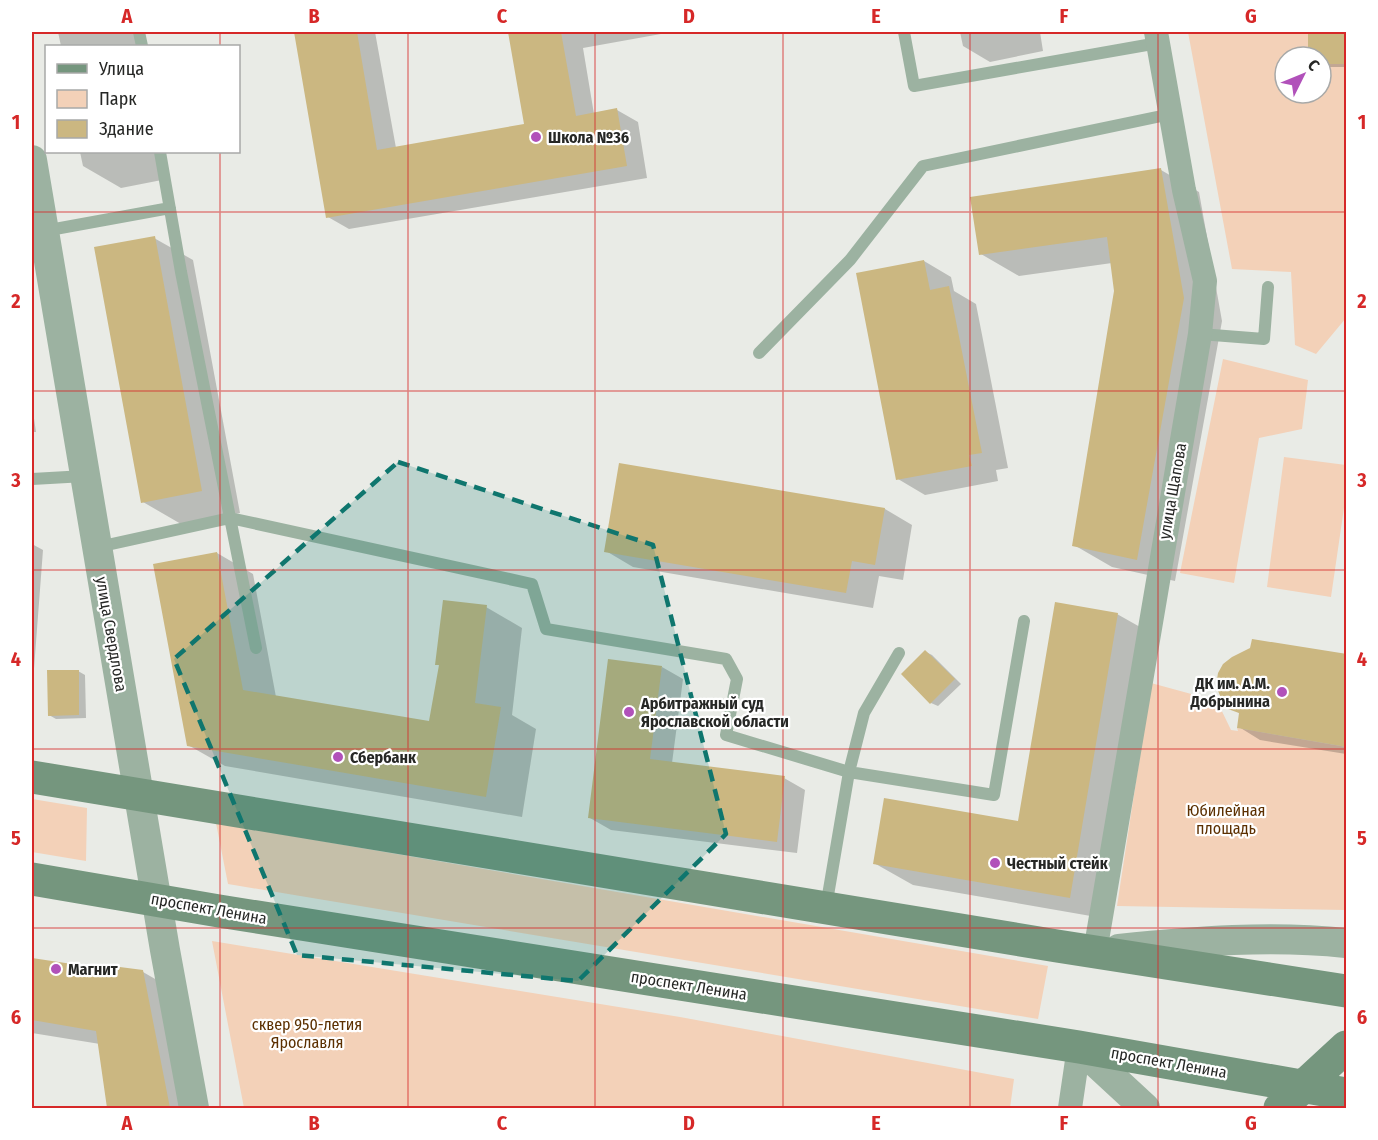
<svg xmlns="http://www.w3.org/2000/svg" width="1378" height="1140" viewBox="0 0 1378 1140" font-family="'Fira Sans Condensed',sans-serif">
<rect width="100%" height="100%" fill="#e9ebe6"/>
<path fill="#f3d1b8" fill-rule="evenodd" d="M1188,32H1346V318L1316,354L1295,345L1291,272L1232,269ZM1285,57H1321V93H1285Z
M1223,359L1308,380L1302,429L1259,438L1234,583L1180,573Z
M1284,457L1346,465V494L1331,597L1267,587Z
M1151,683L1217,701L1231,730L1238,731L1237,728L1346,747L1345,767L1346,768V910L1117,906Z
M32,799L87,808L86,861L32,852Z
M216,823L1048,966L1038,1019L228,884Z
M212,941L680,1017L1014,1079L1010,1108H244Z"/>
<path fill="#0003" d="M58,32H139L141,46H61Z
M295,32H375L396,148L526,126L509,32H672L583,48L594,114L617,110L638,122L647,178L349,229L328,217Z
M960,32H1040L1043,51L990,62L963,46Z
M1309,32H1346V67H1321V57H1309Z
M80,152H162L167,179L121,188L83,166Z
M1161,170L1199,192L1222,321L1175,581L1112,567L1074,545L1115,291L1112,263L1019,276L981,254Z
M154,238L193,260L240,513L181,524L143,502Z
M924,261L951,277L954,291L976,304L1008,468L996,470L998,481L925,495L898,479Z
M32,405L36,432H32Z
M885,509L912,525L903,580L879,576L873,608L633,567L606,551Z
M32,544L43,550L32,695Z
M217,553L253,574L276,697L431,723L440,666L437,664L486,607L522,628L512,715L536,729L522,817L225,766L188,745Z
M1117,614L1156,636L1108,919L913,885L874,863L1019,823Z
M926,652L932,655L961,684L938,706L931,703Z
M1346,656V754L1260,740L1239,727L1241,714L1229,707Z
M662,667L683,679L672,763L784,778L805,790L797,853L611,830L590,818Z
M78,671L85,675L86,718L56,719L49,715Z
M32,959L113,972H143L176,991L199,1108H108L100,1044L32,1033Z"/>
<path fill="#cbb781" d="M294,32H357L377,150L524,124L508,32H561L576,116L617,108L627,166L326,218Z
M1308,32H1347V64H1321V57H1308Z
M1161,168L1184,298L1137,560L1072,546L1114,291L1107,237L979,255L970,197Z
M155,236L202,491L141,503L94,247Z
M924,260L930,290L949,286L982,453L969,455L972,466L896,480L856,273Z
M619,463L885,508L875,565L852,561L846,593L604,552Z
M217,552L243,690L429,721L439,665H435L443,600L487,605L475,703L501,707L486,797L187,746L153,564Z
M1055,602L1118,613L1070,898L873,864L884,798L1018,821Z
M1252,639L1347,654V747L1237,728L1239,713L1228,709L1221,698L1216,686L1218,673L1223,664L1232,657L1250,648Z
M925,650L955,679L930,704L901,674Z
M608,659L662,666L650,759L785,776L777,842L588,818Z
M47,670H79V715L48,716Z
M32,958L112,970V966L143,970L170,1108H107L96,1031L32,1020Z"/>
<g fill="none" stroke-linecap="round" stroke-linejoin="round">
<path stroke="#9cb2a1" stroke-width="12" d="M139,32L142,46
M904,32L914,86L1158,43
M160,152L181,272L256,648
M44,231L170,208
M1200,334L1264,339L1268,287
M759,353L850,260L923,166L1171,114
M32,479L85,476
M98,547L230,518L532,584L546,629L726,659L737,679L726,735L849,772L864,713L899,653
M826,907L849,772L994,795L1024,621"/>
<path stroke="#9cb2a1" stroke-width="24" d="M1095,952L1200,334L1205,281L1184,190L1156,32
M1070,1108L1079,1047"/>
<path stroke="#9cb2a1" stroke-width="30" d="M32,160L165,950L194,1108
M1119,949C1194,941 1272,935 1346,943
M1079,1047L1145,1108"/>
<path stroke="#75967e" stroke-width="33" d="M32,777L1057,946L1346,991
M32,879L219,911L1079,1047L1346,1094
M1280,1108L1346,1047"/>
</g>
<path fill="#0f766e" fill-opacity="0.2" stroke="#0f766e" stroke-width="4.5" stroke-dasharray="12 8" stroke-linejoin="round" d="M398,462L653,545L726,834L578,981L297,955L174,659Z"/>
<path fill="none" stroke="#d62828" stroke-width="1.5" stroke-opacity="0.55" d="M220,32V46M408,32V1108M595,32V1108M783,32V1108M970,32V1108M1158,32V1108M220,152V1108M32,212H1346M32,391H1346M32,570H1346M32,749H1346M32,928H1346"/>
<g fill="#b151ba" stroke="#fff" stroke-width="2">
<circle cx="536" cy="137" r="6"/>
<circle cx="1282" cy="692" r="6"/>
<circle cx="629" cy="712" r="6"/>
<circle cx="338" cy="757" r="6"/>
<circle cx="995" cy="863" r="6"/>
<circle cx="56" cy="969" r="6"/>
</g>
<g text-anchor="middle" stroke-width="4.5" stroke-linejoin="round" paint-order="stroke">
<g font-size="16" font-weight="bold" fill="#262725" stroke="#fff" text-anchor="start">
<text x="548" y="143">Школа №36</text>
<text x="1270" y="689" text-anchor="end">ДК им. А.М.<tspan x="1270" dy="18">Добрынина</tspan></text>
<text x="641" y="709">Арбитражный суд<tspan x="641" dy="18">Ярославской области</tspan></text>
<text x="350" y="763">Сбербанк</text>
<text x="1007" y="869">Честный стейк</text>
<text x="68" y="975">Магнит</text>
</g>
<g font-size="16" fill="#262725" stroke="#fff">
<text transform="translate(1172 491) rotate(-80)" y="6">улица Щапова</text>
<text transform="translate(112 634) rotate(80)" y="6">улица Свердлова</text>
<text transform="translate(209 908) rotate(10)" y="6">проспект Ленина</text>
<text transform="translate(689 985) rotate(9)" y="6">проспект Ленина</text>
<text transform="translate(1169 1062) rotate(10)" y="6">проспект Ленина</text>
</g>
<g font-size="16" fill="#5c3001" stroke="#fff">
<text x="1226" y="816">Юбилейная<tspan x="1226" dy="18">площадь</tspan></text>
<text x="307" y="1030">сквер 950-летия<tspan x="307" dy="18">Ярославля</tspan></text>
</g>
</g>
<rect width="1378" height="1140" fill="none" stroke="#ffffff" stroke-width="66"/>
<rect x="45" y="45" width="195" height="108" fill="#ffffff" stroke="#a8a9a8" stroke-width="1.5"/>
<rect x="57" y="64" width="30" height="9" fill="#75967e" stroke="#a8a9a8" stroke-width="1.5"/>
<text x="99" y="75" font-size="18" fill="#262725">Улица</text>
<rect x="57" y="90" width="30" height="18" fill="#f3d1b8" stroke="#a8a9a8" stroke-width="1.5"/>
<text x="99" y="105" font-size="18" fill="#262725">Парк</text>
<rect x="57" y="120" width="30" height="18" fill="#cbb781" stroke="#a8a9a8" stroke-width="1.5"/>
<text x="99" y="135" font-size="18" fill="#262725">Здание</text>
<g transform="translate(1303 75) rotate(47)"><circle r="28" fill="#ffffff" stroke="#a8a9a8" stroke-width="1.5"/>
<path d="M0-4.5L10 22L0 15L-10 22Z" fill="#b151ba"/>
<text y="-9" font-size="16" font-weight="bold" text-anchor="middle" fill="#262725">С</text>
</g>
<rect x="33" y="33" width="1312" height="1074" fill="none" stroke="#d62828" stroke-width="2"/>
<g font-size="20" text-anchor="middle" font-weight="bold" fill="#d62828">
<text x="127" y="23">A</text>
<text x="314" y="23">B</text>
<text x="502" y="23">C</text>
<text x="689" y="23">D</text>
<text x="876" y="23">E</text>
<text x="1064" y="23">F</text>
<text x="1251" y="23">G</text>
<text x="16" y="129">1</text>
<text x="1362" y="129">1</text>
<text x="16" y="308">2</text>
<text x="1362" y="308">2</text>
<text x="16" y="487">3</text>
<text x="1362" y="487">3</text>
<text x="16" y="666">4</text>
<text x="1362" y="666">4</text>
<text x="16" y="845">5</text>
<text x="1362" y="845">5</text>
<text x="16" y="1024">6</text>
<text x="1362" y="1024">6</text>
<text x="127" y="1130">A</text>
<text x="314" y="1130">B</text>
<text x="502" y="1130">C</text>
<text x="689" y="1130">D</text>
<text x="876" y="1130">E</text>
<text x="1064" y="1130">F</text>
<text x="1251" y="1130">G</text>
</g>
</svg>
